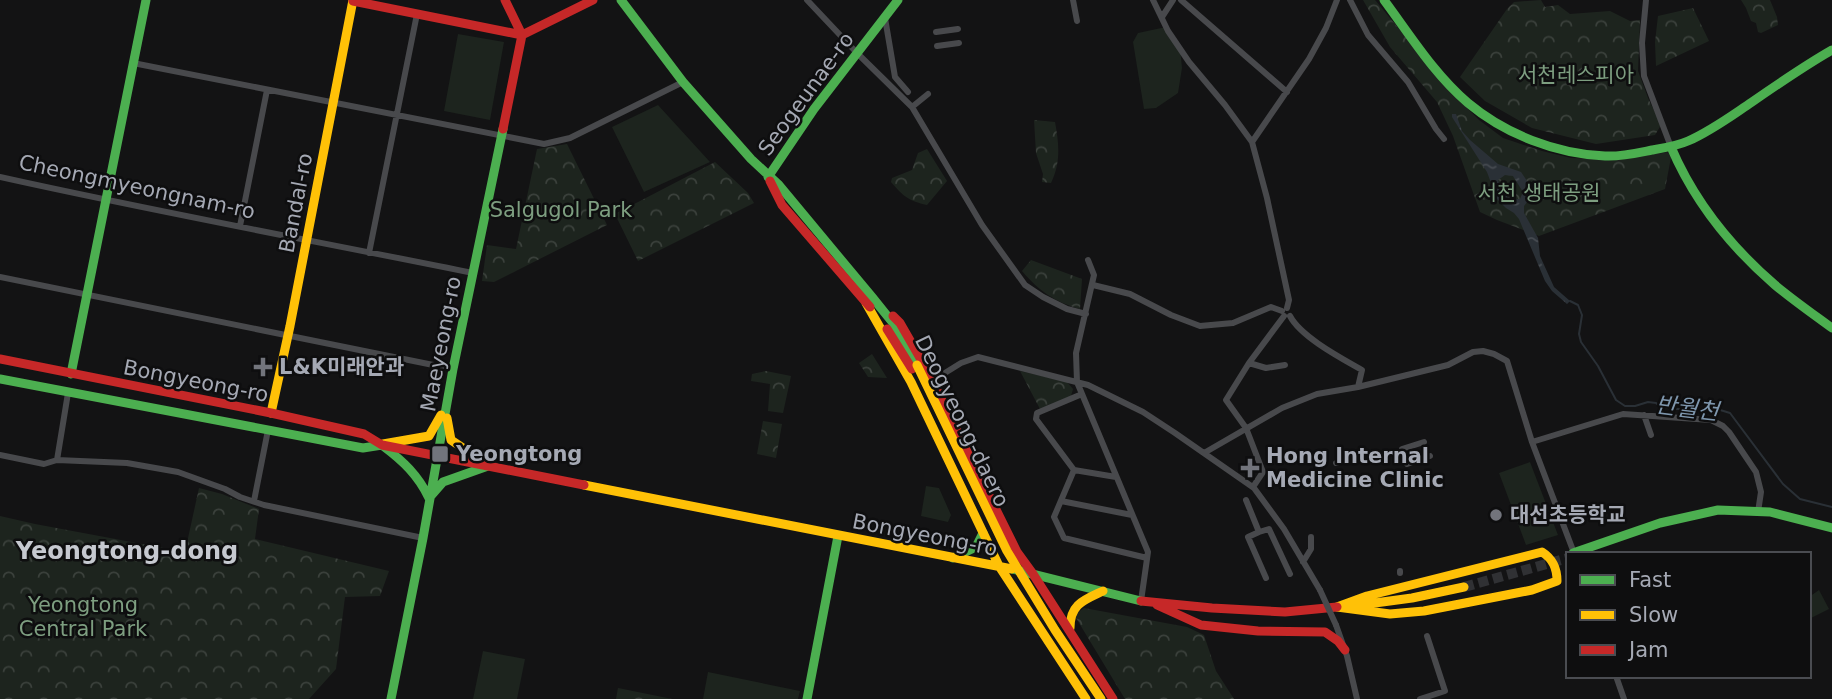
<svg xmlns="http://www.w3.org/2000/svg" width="1832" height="699" viewBox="0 0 1832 699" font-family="'DejaVu Sans','Noto Sans KR',sans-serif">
<defs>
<pattern id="park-crowns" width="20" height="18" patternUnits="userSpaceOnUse" patternTransform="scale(1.75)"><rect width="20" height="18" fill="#1d241e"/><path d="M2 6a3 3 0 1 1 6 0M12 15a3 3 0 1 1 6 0" fill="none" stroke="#3b413c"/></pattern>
<pattern id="water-ripples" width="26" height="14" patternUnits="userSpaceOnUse" patternTransform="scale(1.75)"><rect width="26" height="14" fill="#2a3036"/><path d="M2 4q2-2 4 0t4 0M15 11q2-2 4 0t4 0" fill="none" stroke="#464b51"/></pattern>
</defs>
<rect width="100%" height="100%" fill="#131314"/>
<path fill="#1d241e" d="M1166,27L1180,48L1182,68L1178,93L1156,108L1144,109L1133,42L1138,33Z
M458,34L504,42L490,120L444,111Z
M658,105L710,162L644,192L612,127Z
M1530,462L1558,535L1526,545L1499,473Z
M926,486L939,488L951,515L948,522L921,516Z
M1819,590L1829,609L1809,619V597Z
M483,651L525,659L517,699H473Z
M708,672L800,691L798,699H703Z"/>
<path fill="url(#park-crowns)" d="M1363,0H1375L1454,95L1479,120L1503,138L1542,151L1571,158L1609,159L1672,152L1665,189L1539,236L1497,220L1480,212L1453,136L1437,102L1390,47Z
M1541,0L1545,7L1558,5L1570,14L1610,11L1630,21L1640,20L1638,71L1648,98L1661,125L1655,135L1596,144L1532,128L1485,101L1460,77L1507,9L1514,2Z
M1741,0H1770L1777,17L1778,25L1761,33L1758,32L1756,23L1751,21L1746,8Z
M1693,8L1709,41L1656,66L1655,42L1658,16Z
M1034,120L1055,122C1059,144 1061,162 1051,183L1042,182L1043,174L1036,153Z
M567,144L607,225L494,282L482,281L487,245L516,249L537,149Z
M927,149L947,181L927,205C909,201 903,196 891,182L892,178L912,170L918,153Z
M715,162L748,193L754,203L638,261L615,214Z
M1031,260L1082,279L1080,309C1055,302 1039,291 1022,271Z
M872,354L887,378L868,377L859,363Z
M766,371L791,376L783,413L768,411L770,384L751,381L752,374Z
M1020,371L1067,382L1073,389L1071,396L1040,409Z
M763,421L782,424L776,458L757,454Z
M199,488L222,494L259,509L255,539L389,571L380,596L345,597L336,669L309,699H0V516L35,524L185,552Z
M1084,608L1187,627L1204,635L1216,671L1234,699H1125L1076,618L1077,613Z
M618,688L672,699H616Z"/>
<path fill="url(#water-ripples)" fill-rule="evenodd" d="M1452,114H1456L1462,131L1470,140L1498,164L1521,172L1529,184L1533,194L1524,206V213L1538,238L1540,256L1554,287L1570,301L1567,304L1552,291L1545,281L1519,219L1514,213L1506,208L1497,199L1487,172L1452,117ZM1505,175L1513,176L1523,192L1520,199H1510L1502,192L1498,180Z"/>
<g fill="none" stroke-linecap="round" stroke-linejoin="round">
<path stroke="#2a3036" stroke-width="2" d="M1570,301L1578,305L1582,315L1579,334L1581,342L1598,366L1616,400L1625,406H1635L1648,402L1656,403L1660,407L1675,409H1717L1730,413L1783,484L1800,499L1832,507"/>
<path stroke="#303134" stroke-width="10" stroke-dasharray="10 5" stroke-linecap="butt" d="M1464,587L1568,558"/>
<path stroke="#48494c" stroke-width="6" d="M807,0L857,53L912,107L982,225L1025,285L1043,297L1067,309L1086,314
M1073,0L1077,21
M1153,0L1168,31L1189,62L1225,105L1252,142
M1181,0L1287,92
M1350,0L1368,35L1408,82L1436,129L1444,139
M1646,0L1642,43L1644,76L1671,147
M1162,17L1173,0
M885,18L895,77L908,92
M936,32L958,29
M937,46L959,43
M133,63L544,144L570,138L683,82
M912,107L928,94
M0,177C157,212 315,241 473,273
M240,226L267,90
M369,253L417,14
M1088,260L1094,275L1076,353L1077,382L1148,552L1141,601
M0,277L453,369
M1093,285L1130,294L1171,315L1200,326L1233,323L1271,307L1282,311
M1287,308L1289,300L1267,198L1252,142L1309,59L1326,28L1337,0
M1290,316C1301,337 1341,358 1362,370L1358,387
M1249,363L1266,368L1285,365
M932,381L961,363L978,357L1088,385L1143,412L1175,433L1254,488L1284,529L1320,590
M1644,415L1651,435
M1532,442L1623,414L1711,420L1723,426L1729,432L1756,472L1761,492L1758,512
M1402,449L1424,442
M1204,453L1282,408L1317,394L1358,387L1448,365L1473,352L1483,351L1494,354L1507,361L1532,442L1574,553
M0,455L44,464L57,460L127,463L178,472L225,489L240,497L264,505L423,538
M57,460L68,393
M1336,463L1359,456
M1407,464L1430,456
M1074,470L1054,517L1064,538L1147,558
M1074,470L1036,419L1037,413L1082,394
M1074,470L1116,477
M1253,487L1263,472L1246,428L1226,400L1249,363L1284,316
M1246,500L1259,532L1269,529L1290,574
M254,501L268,430
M1061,501L1132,515
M1259,532L1248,537L1266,578
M1303,562L1311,549V537
M1400,571V573
M1336,625L1347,656L1357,699
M1616,676L1624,699
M1420,699L1445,691L1427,636"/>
<path stroke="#4caf50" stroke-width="9" d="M621,0L683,82L751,159L778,184L872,297L893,323L917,365
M1384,0C1410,35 1434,74 1468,103C1505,134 1556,154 1605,156C1620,157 1637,153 1652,150C1664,148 1677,146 1688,141C1711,131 1731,116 1752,102C1778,84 1804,66 1832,50
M1671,147C1694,201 1731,247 1775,285C1793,300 1813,314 1832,328
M768,177L814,109L898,0
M71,374L146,0
M0,379L363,448L382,445
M383,446C403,461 418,475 429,498L443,482L488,466
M1573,553L1660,523L1718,510L1770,512L1832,528
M953,558L976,547L983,533
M1012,569L1141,601
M391,699L423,538L453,369L503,129
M807,699L838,536"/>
<path stroke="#ffc107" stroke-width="9" d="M866,303L911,382L999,566L1086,699
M271,413L290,326L353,0
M447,418L451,440L488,465
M383,444L429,436L441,415
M584,485L1012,569
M1542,552C1553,559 1557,568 1557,581L1532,590L1424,611L1390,614L1337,607L1367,596Z
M1360,605L1412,598L1464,587
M1070,628C1070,604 1084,600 1103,591"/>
<path stroke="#c62828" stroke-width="9" d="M353,1L522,35L593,0
M503,129L522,35L505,0
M770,181L782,205L870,307
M893,316L900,323L927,370L1017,552L1033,574L1113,699
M887,329L912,369
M0,359L271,413L364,434L382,445L584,485
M1141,601L1212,608L1285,612L1337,607
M1157,605L1201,625L1258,631L1325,632L1338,641L1345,650"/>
<path stroke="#48494c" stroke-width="6" d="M1320,590L1336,625"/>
<path stroke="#ffc107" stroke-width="9" d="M917,365L1007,551L1055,630L1101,699"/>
</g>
<g fill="#72747c" stroke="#0e0e0f" stroke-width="2.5">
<path d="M259.5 356.5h7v7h7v7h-7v7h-7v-7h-7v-7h7z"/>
<rect x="431" y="445" width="18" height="18" rx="3.5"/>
<path d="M1246.5 457.5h7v7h7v7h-7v7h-7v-7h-7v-7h7z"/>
<circle cx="1496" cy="515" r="7"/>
</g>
<g text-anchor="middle" stroke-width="5" stroke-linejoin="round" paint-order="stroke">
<g font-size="21" fill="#7d9e80" stroke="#0e0e0f">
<text x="1576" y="82">서천레스피아</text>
<text x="1539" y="200">서천 생태공원</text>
<text x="561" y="217">Salgugol Park</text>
<text x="83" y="612">Yeongtong<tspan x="83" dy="24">Central Park</tspan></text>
</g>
<g font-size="21" fill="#a5a9b4" stroke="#0e0e0f">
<text transform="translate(806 94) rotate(-54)" y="7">Seogeunae-ro</text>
<text transform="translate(137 187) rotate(12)" y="7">Cheongmyeongnam-ro</text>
<text transform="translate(296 203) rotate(-79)" y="7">Bandal-ro</text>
<text transform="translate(441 344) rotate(-79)" y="7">Maeyeong-ro</text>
<text transform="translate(196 381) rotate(11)" y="7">Bongyeong-ro</text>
<text transform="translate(962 421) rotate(64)" y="7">Deogyeong-daero</text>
<text transform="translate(925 535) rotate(11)" y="7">Bongyeong-ro</text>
</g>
<g font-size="21" font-weight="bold" fill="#a5a9b4" stroke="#0e0e0f" text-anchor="start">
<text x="279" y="374">L&amp;K미래안과</text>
<text x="456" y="461">Yeongtong</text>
<text x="1266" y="463">Hong Internal<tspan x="1266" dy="24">Medicine Clinic</tspan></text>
<text x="1510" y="522">대선초등학교</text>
</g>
<g font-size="23" font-style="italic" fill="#7e96ad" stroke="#0e0e0f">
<text transform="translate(1687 408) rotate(7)" y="8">반월천</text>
</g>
<g font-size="24" font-weight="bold" fill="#c6c9d0" stroke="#0e0e0f">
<text x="127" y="559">Yeongtong-dong</text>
</g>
</g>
<rect x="1566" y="552" width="245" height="126" fill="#0e0e0f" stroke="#4a4c51" stroke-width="2"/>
<rect x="1580" y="575" width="35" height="10" fill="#4caf50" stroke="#4a4c51" stroke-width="2"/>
<text x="1629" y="587" font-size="21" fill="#a5a9b4">Fast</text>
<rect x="1580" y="610" width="35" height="10" fill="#ffc107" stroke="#4a4c51" stroke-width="2"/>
<text x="1629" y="622" font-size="21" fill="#a5a9b4">Slow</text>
<rect x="1580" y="645" width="35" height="10" fill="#c62828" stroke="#4a4c51" stroke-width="2"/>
<text x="1629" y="657" font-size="21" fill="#a5a9b4">Jam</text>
</svg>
